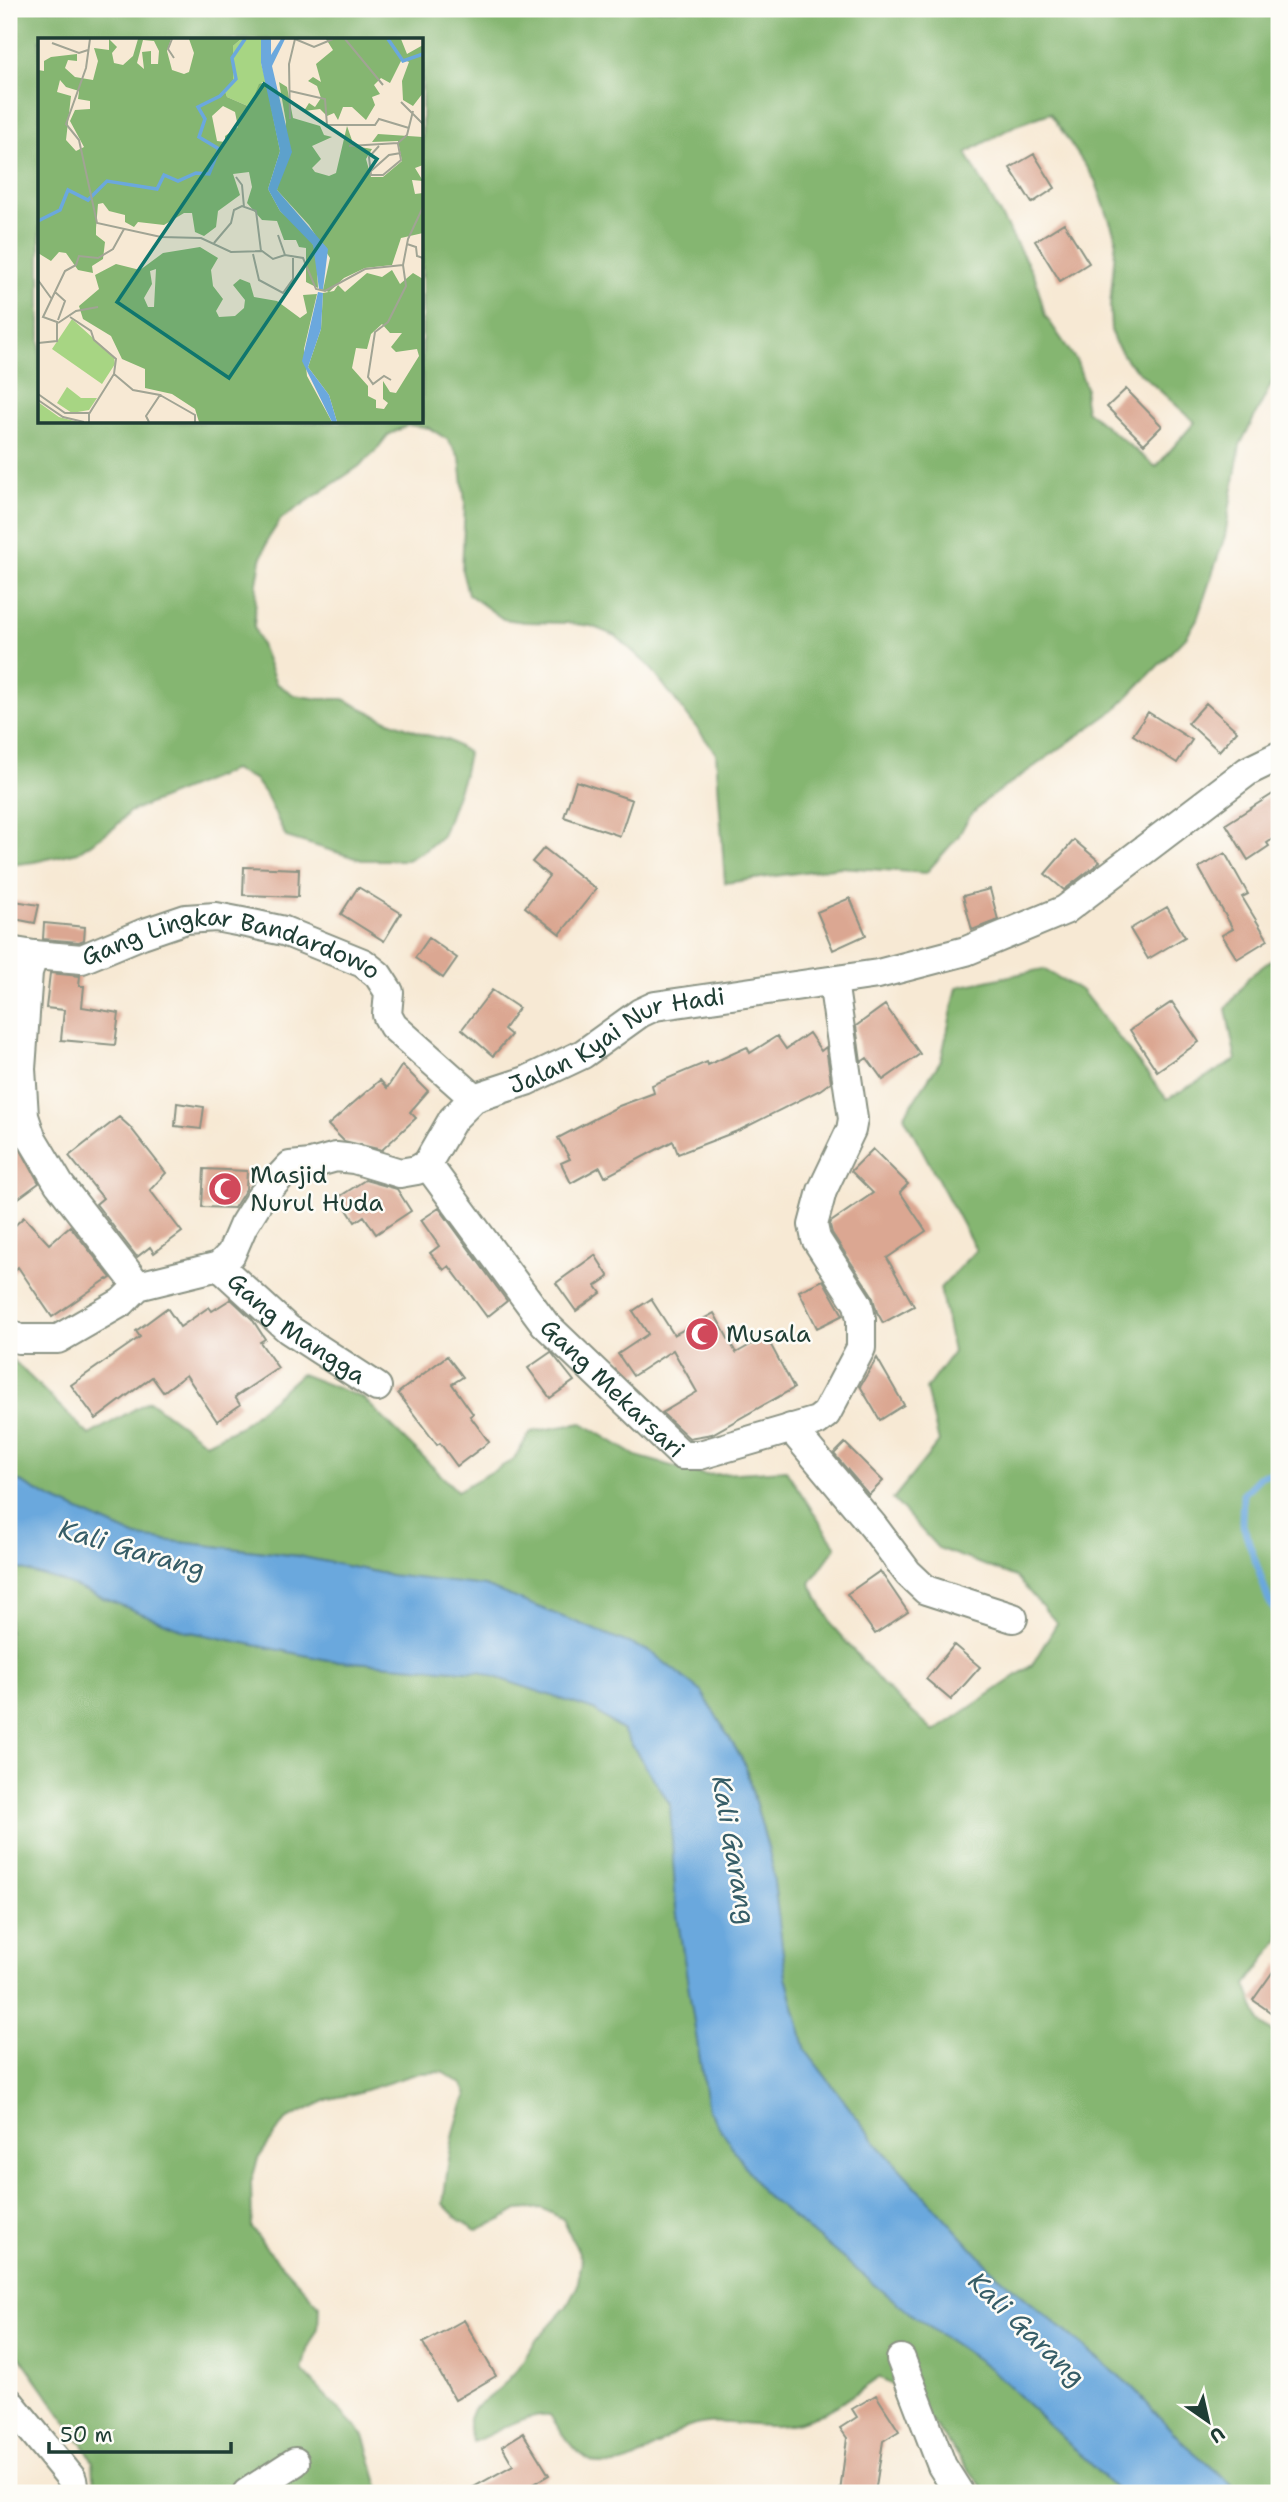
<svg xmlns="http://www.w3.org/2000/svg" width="1288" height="2502" viewBox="0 0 1288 2502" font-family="'Shantell Sans',sans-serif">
<rect width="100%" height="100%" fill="#fdfcf7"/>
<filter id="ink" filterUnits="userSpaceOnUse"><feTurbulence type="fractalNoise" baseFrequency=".0143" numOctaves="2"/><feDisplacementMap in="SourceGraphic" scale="14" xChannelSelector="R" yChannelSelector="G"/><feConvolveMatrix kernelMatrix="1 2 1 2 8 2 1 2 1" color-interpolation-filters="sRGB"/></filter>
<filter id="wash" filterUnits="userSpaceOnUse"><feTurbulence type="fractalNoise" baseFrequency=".00686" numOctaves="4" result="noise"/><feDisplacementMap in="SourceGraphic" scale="28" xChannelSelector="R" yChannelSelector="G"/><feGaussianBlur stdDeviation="1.57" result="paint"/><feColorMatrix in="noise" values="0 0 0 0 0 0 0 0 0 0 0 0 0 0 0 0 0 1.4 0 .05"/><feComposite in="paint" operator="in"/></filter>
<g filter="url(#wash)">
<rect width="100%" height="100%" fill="#f7e9d4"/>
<path fill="#85b671" stroke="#527a52" stroke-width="2" fill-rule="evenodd" d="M9,9H1279V377L1273,381L1240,445L1225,536L1197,619L1186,637L1116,709L985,801L969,817L958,837L926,873L840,867L725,883L716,753L649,666L616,636L591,626L567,623L525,622L503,619L468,594L462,571L465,503L460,458L448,440L429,428L408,425L388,435L374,453L358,467L281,519L268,539L261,560L257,583L254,627L276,683L294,695L319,699H343L384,719L426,735L448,740L468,753L463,777L442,836L425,850L407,860H362L286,837L267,797L254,779L233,770L129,812L114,828L78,852L34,862L9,865ZM40,40H422V422H40ZM1050,113L1095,180L1116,238L1110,307L1111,330L1114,341L1128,362L1195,422L1156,467L1086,410L1084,399L1086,388L1077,362L1045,315L1035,277L966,153L1016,125Z
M1279,954V1940L1246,1985L1260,2022L1279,2037V2244L1275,2248L1279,2277V2493H1242L1184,2444L1132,2387L995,2273L877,2144L806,2051L786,1977L771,1859L745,1764L702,1692L390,1575L298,1556L137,1537L48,1497L9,1476V1356L89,1435L149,1401L206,1443L241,1426L301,1374L363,1398L457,1491L513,1460L531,1432L582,1423L636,1456L704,1475L786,1470L836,1547L810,1583L834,1628L883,1685L934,1732L1032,1665L1057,1623L1016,1577L938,1548L893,1499L939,1442L926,1389L953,1352L940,1288L976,1250L904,1116L941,1060L957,987L1043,969L1082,991L1167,1099L1236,1060L1226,1009L1249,977Z
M9,1566L58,1580L186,1631L328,1660L480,1672L594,1710L623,1731L670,1804L676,1908L708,2110L912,2315L991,2369L1120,2493H987C955,2453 924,2404 880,2377C848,2399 816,2424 775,2426C746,2427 718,2417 689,2427C662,2436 638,2468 608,2465C577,2463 566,2438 550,2415C528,2412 495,2433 473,2442L469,2431V2419L473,2409L500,2388L517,2370L537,2339L567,2306L577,2287L582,2260L563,2219L542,2208L518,2210L499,2221L476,2230L458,2219L443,2204C448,2166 451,2130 467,2095L462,2084L442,2072L419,2073L353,2094L329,2099L285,2120L258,2159L251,2182L252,2228L266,2248L319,2305L318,2328L307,2350L302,2371L364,2436C372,2454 373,2475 382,2493H284L254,2484L231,2493H95L93,2462L88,2452L9,2341Z"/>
<path fill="#6ba8dd" stroke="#457288" stroke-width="2" d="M9,1476L48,1497L137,1537L298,1556L390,1575L485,1586L651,1652L702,1692L744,1763L771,1859L786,1977L806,2051L877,2144L995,2273L1132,2387L1184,2444L1242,2493H1120L991,2369L912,2315L762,2192L708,2110L676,1908L670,1804L623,1731L594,1710L480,1672L328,1660L186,1631L58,1580L9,1566Z"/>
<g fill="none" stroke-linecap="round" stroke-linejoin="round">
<path stroke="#6ba8dd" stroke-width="7" d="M1279,1471L1261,1476L1243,1494L1242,1522L1269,1601L1279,1616"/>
</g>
<g id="blocks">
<path fill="#dba792" d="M1034,154L1055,188L1032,203L1010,168Z
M1064,223L1089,263L1060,281L1035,241Z
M1126,389L1162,426L1144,444L1107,407Z
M1206,703L1237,731L1219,751L1188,723Z
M1148,712L1192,740L1177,763L1133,735Z
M576,781L632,800L620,836L564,817Z
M1279,790V835L1267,843L1269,846L1248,860L1226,824Z
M1074,840L1100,862L1064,890L1045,874Z
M544,848L596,889L560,934L525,907L549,876L532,862Z
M1225,853L1248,894L1242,897L1268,940L1237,959L1222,935L1233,929L1199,868Z
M244,867L299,869L298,897L243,895Z
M358,887L401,913L384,941L341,914Z
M990,889L998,920L972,930L963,896Z
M850,898L866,935L833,950L817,912Z
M9,900L39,905L35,923L9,918Z
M1167,907L1185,937L1148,959L1130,929Z
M44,923L85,927L84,940L79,942L43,939Z
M429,938L457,958L443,978L415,958Z
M50,973L80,976L79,986H84L82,1007L119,1013L115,1045L61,1040L64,1010L46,1008Z
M492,990L519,1008L504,1029L511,1035L493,1056L462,1029Z
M1172,1002L1199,1042L1157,1071L1130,1030Z
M885,1005L920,1054L883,1080L867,1058L861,1062L856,1026Z
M809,1033L821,1051L826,1047L831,1082L820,1090L740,1130L678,1154L673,1141L605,1177L600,1167L571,1183L561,1163L570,1159L558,1138L619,1106L654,1093L652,1085L707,1062L708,1065L747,1047L750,1053L777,1036L786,1049Z
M402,1065L428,1091L410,1112L416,1118L382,1150L344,1141L328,1125L380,1080L387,1088Z
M177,1103L204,1107L201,1129L175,1126Z
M119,1117L130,1127L166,1173L150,1190L182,1232L154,1253L150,1247L137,1257L96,1204L103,1198L69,1156Z
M9,1128L39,1183L9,1205Z
M873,1149L908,1184L900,1192L926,1231L887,1258L914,1306L883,1323L877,1312L872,1295L832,1233L830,1225L831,1222L873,1193L851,1171Z
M204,1169L247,1171L246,1189L234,1208L202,1207Z
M365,1180L397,1189L411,1211L376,1234L364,1216L355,1222L339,1197Z
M439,1208L507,1301L487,1317L449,1266L444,1270L430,1253L439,1246L421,1220Z
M24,1217L49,1244L70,1226L111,1278L108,1280L107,1279L52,1317L18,1267L9,1276V1231Z
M595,1255L609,1277L596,1286L601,1293L576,1311L556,1283Z
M823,1280L843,1315L817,1328L799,1291Z
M231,1299L252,1319L265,1339L260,1342L278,1368L235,1397L240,1405L217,1421L186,1375L163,1392L152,1377L96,1419L71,1385L140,1337L136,1331L167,1308L180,1327L209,1307L212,1311Z
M651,1299L674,1335L714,1313L736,1353L766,1336L794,1388L712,1434L689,1438L662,1413L697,1392L673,1350L633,1376L618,1354L648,1334L633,1311Z
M551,1352L574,1381L550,1398L528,1368Z
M447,1356L463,1377L452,1384L473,1414L470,1416L489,1442L457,1466L440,1443L437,1445L398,1393Z
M877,1358L904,1405L880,1420L860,1386Z
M845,1443L883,1481L869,1495L834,1454Z
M880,1571L908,1612L875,1634L847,1594Z
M954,1645L980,1667L951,1700L926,1679Z
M1279,1963V2018L1253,2000Z
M464,2320L496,2376L455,2400L423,2343Z
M876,2395L899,2431L883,2441L875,2493L840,2492L847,2438L840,2428L857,2417L852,2409Z
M523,2433L549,2475L519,2493H463L513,2465L502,2446Z"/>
</g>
</g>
<g filter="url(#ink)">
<use href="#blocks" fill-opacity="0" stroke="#8b9384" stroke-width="2"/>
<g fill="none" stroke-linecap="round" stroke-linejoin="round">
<g stroke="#8b9384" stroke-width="32">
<g id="minor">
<path d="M9,951L34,955"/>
<path id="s1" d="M427,1164L545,1324L682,1455H700L817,1421L826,1414L861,1348V1319L858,1304L816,1239L813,1225L822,1191L851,1130L853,1119L833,981"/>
<path id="s2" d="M219,1266L288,1329L377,1387"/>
<path id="s3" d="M138,1286L59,1184L31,1137L24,1116L21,1069L28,972L34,955L82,959L142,934L186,919L216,917L252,924L284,931L363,963L378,975L389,992L387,1015L393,1026L474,1098"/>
<path id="s4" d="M9,1333L18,1339H58L122,1302L138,1286L219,1266L231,1254L243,1226L261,1197L290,1166L311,1164L336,1157L354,1159L400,1173L417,1170L427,1164L453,1119L474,1098L526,1081L583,1054L640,1013L655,1006L878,974L966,951L1065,910L1248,771L1279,756"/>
<path d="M791,1428L873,1526L908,1573L926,1590L1013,1618"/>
<path d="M901,2359L942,2466L959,2493"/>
<path d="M9,2402L72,2479L74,2493"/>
<path d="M247,2493L295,2462"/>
</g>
</g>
<use href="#minor" stroke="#fff" stroke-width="28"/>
</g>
</g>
<defs>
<g id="mosque-disc" transform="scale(1.75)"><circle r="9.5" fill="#d1495b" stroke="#fdfcf7"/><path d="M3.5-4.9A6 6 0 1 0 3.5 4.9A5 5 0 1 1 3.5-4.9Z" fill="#fff"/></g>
</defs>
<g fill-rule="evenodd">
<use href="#mosque-disc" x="225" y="1189"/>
<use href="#mosque-disc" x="702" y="1334"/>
</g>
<g text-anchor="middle" stroke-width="5" stroke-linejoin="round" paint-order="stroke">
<g font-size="24" fill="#1f3d34" stroke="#fdfcf7">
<text dy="8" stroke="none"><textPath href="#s3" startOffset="574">Gang Lingkar Bandardowo</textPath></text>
<text dy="8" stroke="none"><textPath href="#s4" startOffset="735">Jalan Kyai Nur Hadi</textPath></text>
<text dy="8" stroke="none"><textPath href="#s2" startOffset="100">Gang Mangga</textPath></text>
<text dy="8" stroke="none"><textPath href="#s1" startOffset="292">Gang Mekarsari</textPath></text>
</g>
<g font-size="24" fill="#1f3d34" stroke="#fdfcf7" text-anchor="start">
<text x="250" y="1183">Masjid<tspan x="250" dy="28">Nurul Huda</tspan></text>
<text x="726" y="1342">Musala</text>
</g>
<g font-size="26" font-style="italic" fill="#365d67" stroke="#fdfcf7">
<text transform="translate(132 1549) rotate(16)" y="9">Kali Garang</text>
<text transform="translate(734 1850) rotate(80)" y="9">Kali Garang</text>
<text transform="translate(1027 2329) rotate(44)" y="9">Kali Garang</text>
</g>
</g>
<g transform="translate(38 38)">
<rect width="385" height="385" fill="#f7e9d4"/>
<path d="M203,1H223V25L228,44H224L212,69L189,59L187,53L195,42V8ZM34,281L76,319L77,326L64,346L14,311ZM29,349L43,360H59L51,372L34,375L19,365ZM0,364L21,379L40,384H0Z" fill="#a7d583"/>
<path d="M71,1L79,9L74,15L76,25L85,27L95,18L100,1H133L129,13L134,32L146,36L151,34L156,15L151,1H203L195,8V42L187,53L189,59L212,69L221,46L228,44L242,113L230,151L242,173L270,198L278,212L280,250L268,244V210L261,209L258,202H246L239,183L224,182L209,165L214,149L211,134L195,136L202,157L180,173L178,189L166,198L157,194L154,175H146L126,187L100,184L96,189L87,184V177L71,173L65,165L60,166L58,190V197L67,204L65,221L54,228L55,235L40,232L28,215L21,214L13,223L0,215V32L6,33V23L13,19L39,16V23L30,22L27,30L37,39L55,42L60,23L56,10L71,12ZM105,2L116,3L121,13L120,26H113V13L104,14L106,31L99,25ZM22,42L28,49L41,53L40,61L52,63V71L37,72L32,83L46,109L38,113L28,102L33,58L19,54ZM185,68L197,74L200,89L187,98V104L179,103L174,78ZM288,1H363L369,16L385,7V55L375,68L365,62L364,43L371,24L364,21L352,45L343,40L336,47L342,56L334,59L337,67L328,82L314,69H305L300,82L296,75L289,78L282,71L266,73L271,65L277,69L283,60L279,48L270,43L275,39L283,44L278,26L295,12ZM241,44L249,49L255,80L282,88L286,97L294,99L274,108L283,121L274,130L277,134L291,138L298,135L309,88L316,108L334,111L328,121L333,139H345L364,123L360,103L334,104L340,96L385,99V127L377,130L385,143L374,142L377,156L385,155V195L363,200L354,227L327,230L306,240L291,254L285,252L292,220L271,187L239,152L248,84ZM162,209L180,220L173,232L175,248L185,261L178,273L181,279L197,278L206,270L207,262L195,247L202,241L212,245L216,259L239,263L262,280L269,275L265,257L279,256L266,311L269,338L294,384H161L157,371L134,356L107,350V331L84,321L73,298L45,281L41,268L61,251L57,237L78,226L102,232L125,215ZM118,231L116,269H110L106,260L114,246L112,233ZM354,232L362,246L375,235L385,241V384H299L291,357L270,329L283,291L285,255L296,253L300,247L307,254L329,235L344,239ZM344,286L352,295H364L353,309L358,314L379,311L381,318L358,355L352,354L345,343V361L350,365L346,371L338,370V362L330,358V348L314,330L318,310L329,311L333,296Z" fill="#85b671" fill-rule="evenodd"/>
<path d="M223,1H233V17L243,1H247L234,28L254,114L239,152L290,211L285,252L281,251L275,207L242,173L230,151L242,113L223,25ZM280,254L285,255L283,291L270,329L291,357L299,384H294L264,323Z" fill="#6ba8dd"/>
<path fill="none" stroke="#6ba8dd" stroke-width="3.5" d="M350,1L365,23L385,16M0,183L22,172L30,152L50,162L69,143L119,151L126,137L140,143L158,135L171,136L181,111L161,99L167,81L160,69L182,58L198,41L194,20L207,1"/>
<path fill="none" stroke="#a1a494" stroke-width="2" d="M52,1L48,30L28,86L41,102L59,185L123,199L163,200L193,214L224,213L235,221L247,217L265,220L278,251L287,253L327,231L365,227M134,1L130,11L136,20M257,1L276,9L295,1M307,1L345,47M14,5L41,15L50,12M252,53L287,61L289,87H337L341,81L371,90M363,64L385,86M252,81L251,26L257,1M311,108L360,105L369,97L375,73M341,108L331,119L333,137H345L363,122L360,106M333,133L351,117L363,115M198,139L204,147L206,169M240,197L247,217M176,205L193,185L196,172L204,168L218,173L223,213M369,206L378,209L379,218L385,220M215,216L221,242L245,255L255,241V220M0,242L13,260M17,254L27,263L20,282M32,279L53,293L56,302L78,321L76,336L51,376M20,285L38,273L60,269M0,305L19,303V284L5,279L27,233L38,227L41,218L60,220L75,211L86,191M76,336L95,352L122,357L108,378L111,384M353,342L346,338L335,346L330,339L337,294L350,284L368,248L365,227L370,201L385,169M0,356L27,375H51V384M122,357L157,377V384M0,362L25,379L46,384"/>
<path fill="#0f766e" fill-opacity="0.15" stroke="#0f766e" stroke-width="3.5" d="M226,46L339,121L191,340L79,264Z"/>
<rect width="385" height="385" fill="none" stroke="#1f3d34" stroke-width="3.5"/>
</g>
<rect width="1288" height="2502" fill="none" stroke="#fdfcf7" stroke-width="35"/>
<g transform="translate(1208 2421) rotate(146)" stroke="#fdfcf7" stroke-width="5" paint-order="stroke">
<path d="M0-5L12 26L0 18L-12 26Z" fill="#1f3d34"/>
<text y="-10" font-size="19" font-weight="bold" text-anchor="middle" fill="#1f3d34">U</text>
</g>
<path d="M49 2442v10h182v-10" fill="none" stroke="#1f3d34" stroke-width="3.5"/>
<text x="60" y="2442" font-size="21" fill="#1f3d34" stroke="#fdfcf7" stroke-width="5" paint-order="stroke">50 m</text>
</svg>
